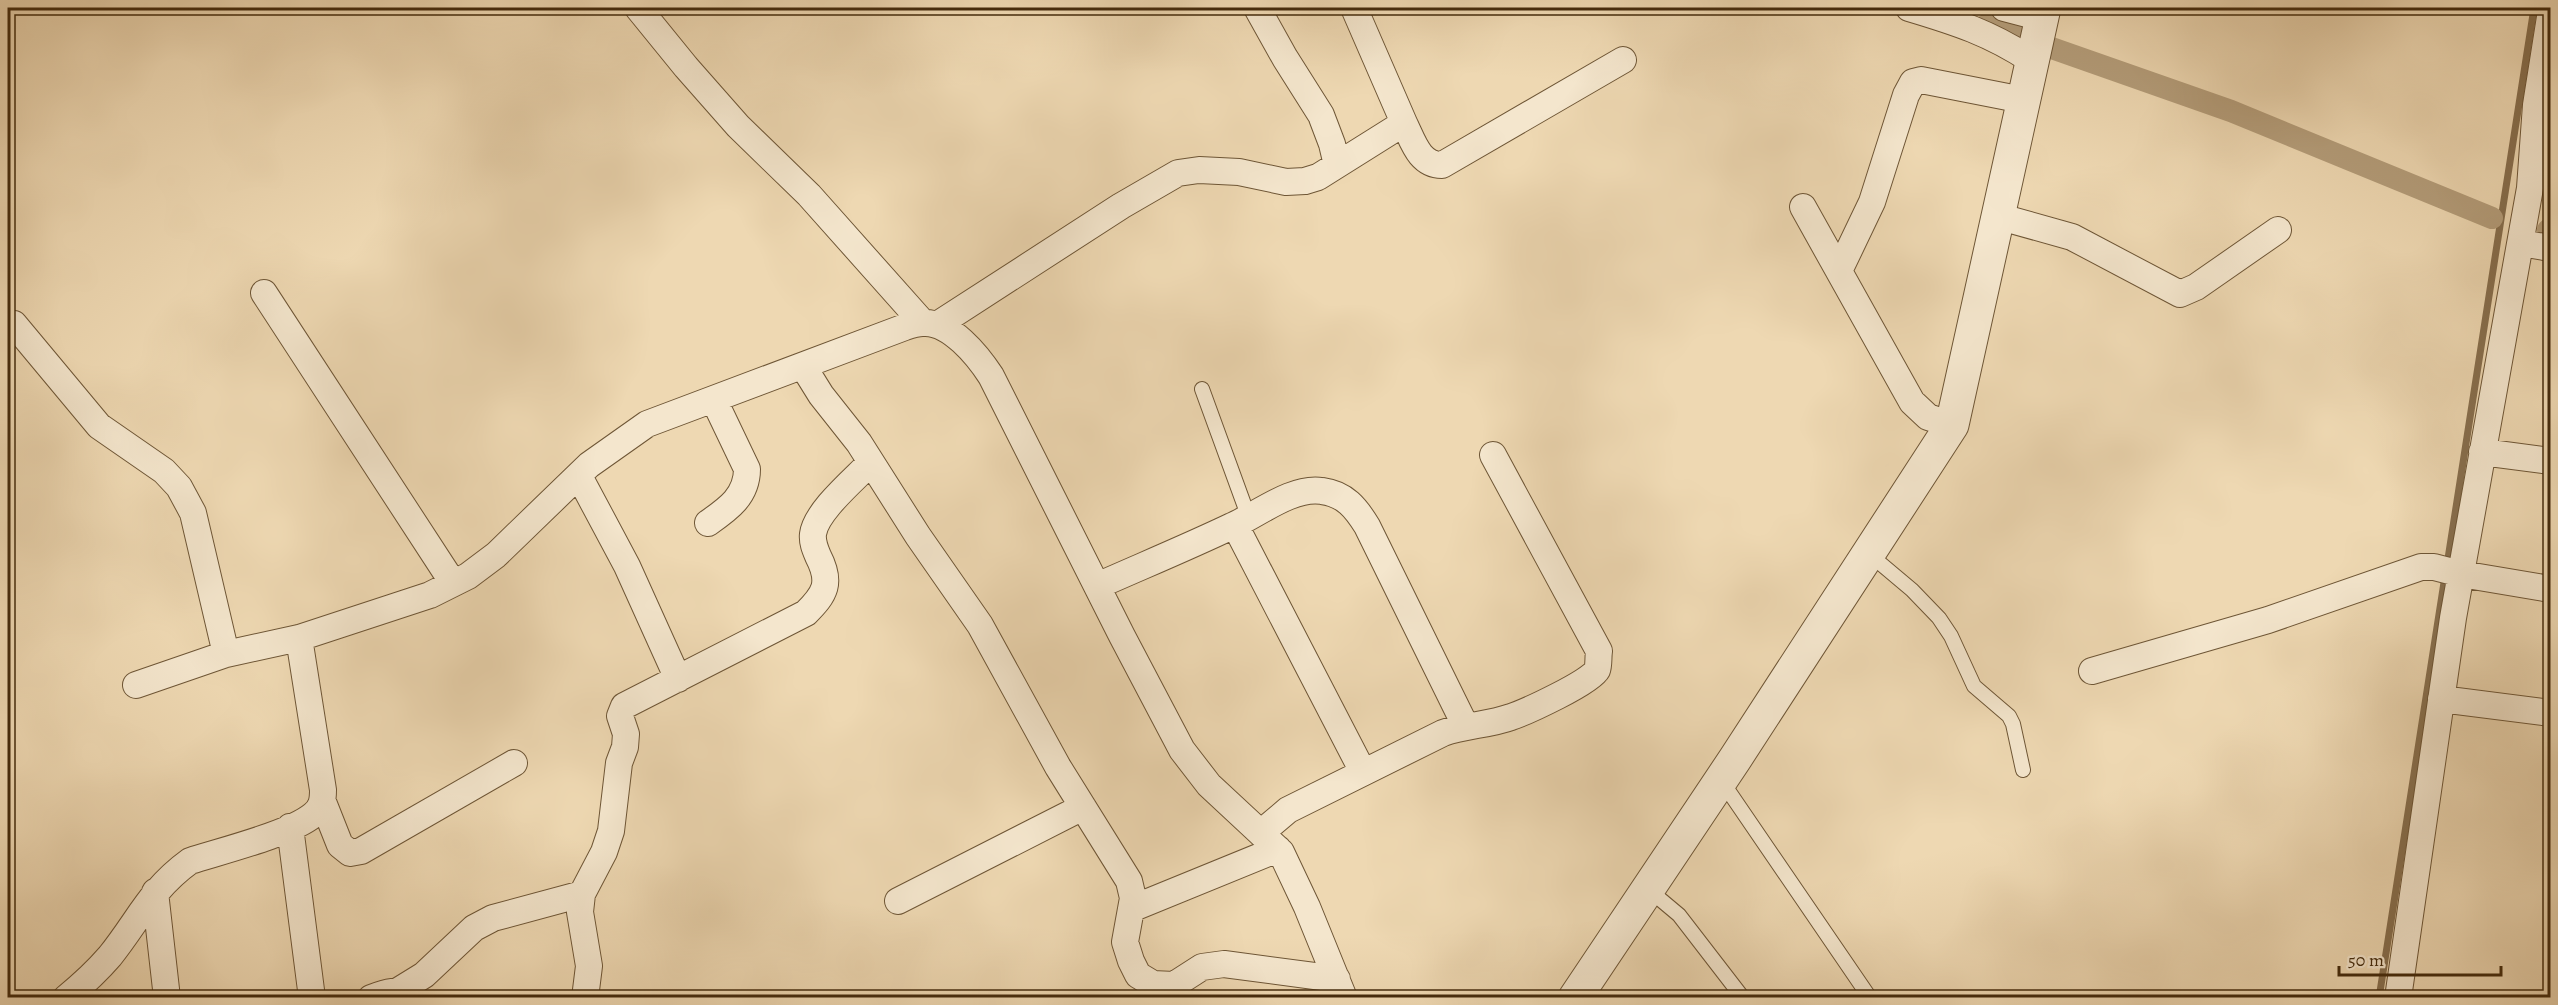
<svg xmlns="http://www.w3.org/2000/svg" width="2558" height="1005" viewBox="0 0 2558 1005" font-family="Alegreya,serif">
<rect width="100%" height="100%" fill="#eed8b2"/>
<filter id="stains"><feTurbulence type="fractalNoise" baseFrequency=".00333" numOctaves="4"/><feColorMatrix values="0 0 0 0 .2 0 0 0 0 .09 0 0 0 0 .02 0 0 0 .5 -.17"/></filter>
<radialGradient id="worn" r=".72"><stop offset=".6" stop-color="#630" stop-opacity="0"/><stop offset="1" stop-color="#630" stop-opacity=".3"/></radialGradient>
<g fill="none" stroke-linecap="round" stroke-linejoin="round">
<path stroke="#876f4e" stroke-width="7" d="M2447,565L2534,8
M2379,998L2445,576"/>
<path stroke="#b49d7a" stroke-width="22" d="M1986,25L2231,111L2492,218
M2548,230H2550"/>
<g stroke="#6e5636" stroke-width="16">
<path id="service" d="M1202,389L1249,518
M1868,553L1912,590L1939,618L1951,636L1974,686L2009,716L2013,724L2023,770
M1721,780L1870,998
M1648,889L1679,915L1743,998"/>
</g>
<g stroke="#6e5636" stroke-width="28">
<path id="minor" d="M638,8L686,67L738,126L809,195L923,323
M1257,8L1285,58L1321,115L1332,144L1337,165
M1909,8C1956,22 1990,33 2031,60
M2004,8L2042,18
M1404,123C1413,141 1419,165 1442,165L1623,60
M1803,207L1912,402L1928,417L1952,425
M1997,216L2072,237L2180,294L2196,287L2278,230
M2521,243L2550,248
M1839,271L1872,202L1906,95L1913,82L1921,80L2023,100
M264,293L453,583
M14,324L99,426L164,471L179,487L193,513L226,654
M937,325L1121,206L1178,173L1199,170L1239,172L1286,182L1305,181L1318,177L1404,123L1354,8
M803,366L821,395L859,443L918,536L980,625L1058,767L1129,881L1133,898L1125,942L1131,961L1138,975L1153,984L1174,985L1202,967L1224,964L1337,979
M2482,452L2550,461
M579,476L627,566L678,679
M708,523C728,509 747,496 747,469L714,400
M1235,525L1363,772
M1097,586C1142,566 1188,547 1232,526C1257,515 1293,486 1322,491C1345,494 1356,508 1367,526L1465,725
M2092,671L2268,620L2421,567H2434L2461,574L2550,589
M136,685L226,654L299,638L430,595L468,576L496,555L589,465L647,424L905,327C911,325 917,323 923,323C950,321 978,356 991,376L1122,636L1182,750L1209,785L1281,852L1307,907L1344,998
M2441,699L2550,713
M323,802L340,845L350,853L361,851L514,763
M290,827L312,998
M1262,832L1288,810L1443,733C1466,725 1489,725 1511,717C1526,712 1591,682 1597,670C1599,665 1598,657 1599,651L1493,455
M155,892L167,998
M898,901L1083,807
M1131,909L1278,849
M398,991L424,975L474,928L493,918L582,894
M66,998C82,985 97,971 110,956C139,920 150,890 190,861C221,851 290,834 313,815C322,808 323,800 323,790L299,638
M371,998C386,992 398,988 412,997
M585,998L589,966L580,912L582,894L604,852L611,831L619,763L625,747L626,734L620,716L624,706L806,613C825,594 832,583 818,556C815,549 812,542 813,534C816,511 855,479 871,462
M2398,998L2453,618L2530,188L2536,105L2550,17"/>
</g>
<g stroke="#6e5636" stroke-width="35">
<path id="tertiary" d="M1575,998L1735,759L1952,425L2044,8"/>
</g>
<use href="#service" stroke="#f4e6cd" stroke-width="14"/>
<use href="#minor" stroke="#f4e6cd" stroke-width="26"/>
<use href="#tertiary" stroke="#f4e6cd" stroke-width="33"/>
</g>
<rect width="2558" height="1005" fill="none" stroke="#eed8b2" stroke-width="30"/>
<rect x="9" y="9" width="2540" height="987" fill="none" stroke="#442b0d" stroke-width="3"/>
<rect x="15" y="15" width="2528" height="975" fill="none" stroke="#442b0d" stroke-width="1.5"/>
<path d="M2339 966v9h162v-9" fill="none" stroke="#442b0d" stroke-width="3"/>
<text x="2348" y="966" font-size="18" fill="#442b0d" stroke="#f4e6cd" stroke-width="4.5" paint-order="stroke">50 m</text>
<rect width="100%" height="100%" filter="url(#stains)"/>
<rect width="100%" height="100%" fill="url(#worn)"/>
</svg>
